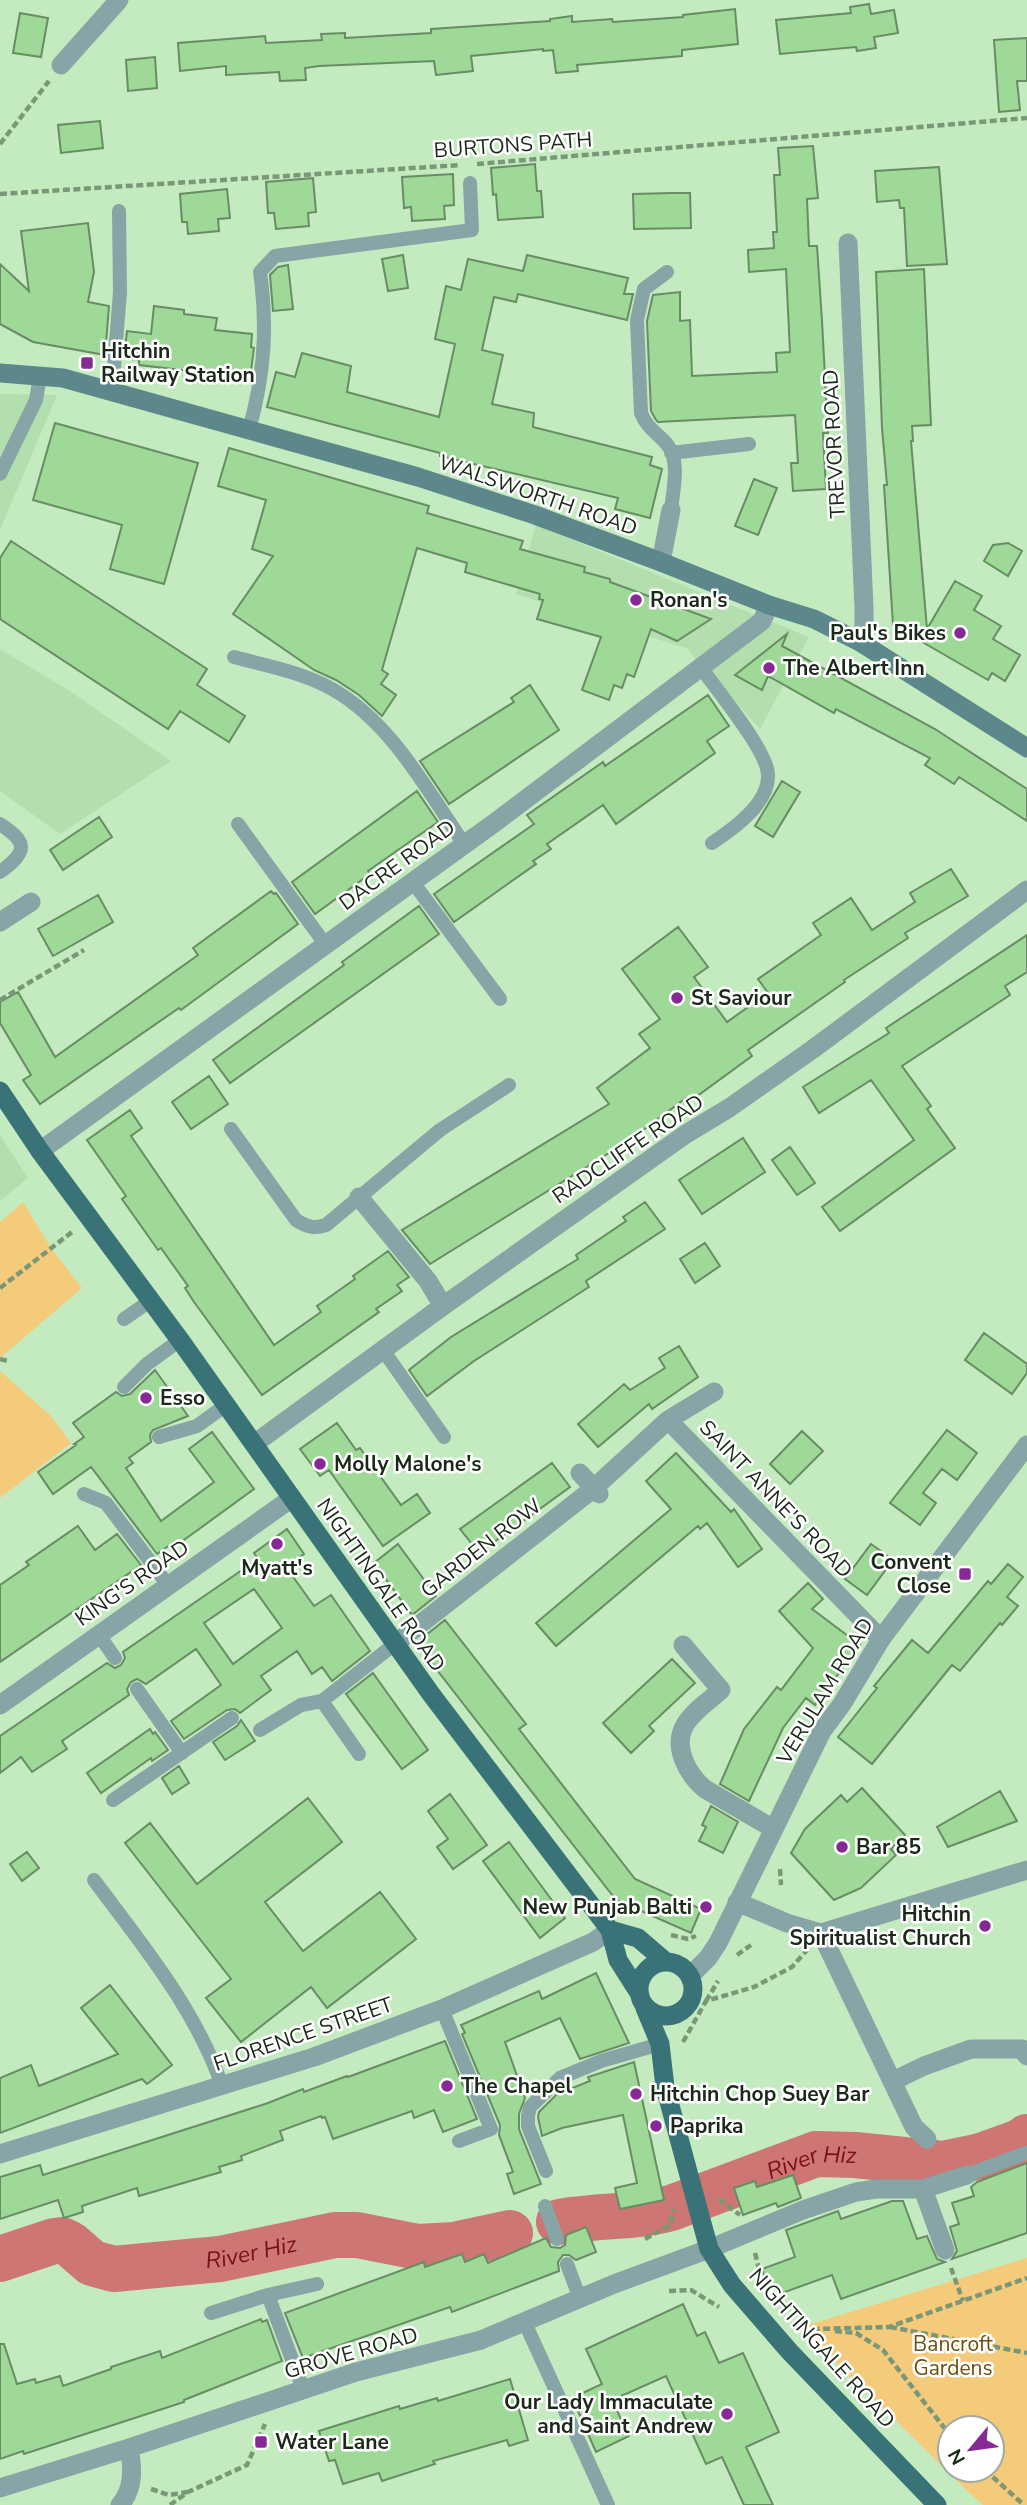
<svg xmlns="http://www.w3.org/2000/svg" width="1027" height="2505" viewBox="0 0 1027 2505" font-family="'Nunito Sans',sans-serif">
<rect width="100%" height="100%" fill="#c4ebbf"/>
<path fill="#b3dfae" d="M0,394L57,395L0,530Z
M536,525L809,637L760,729L717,681L700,666L688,649L516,594Z
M0,649L70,691L171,761L60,834L0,791Z
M0,1135L28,1178L0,1201Z"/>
<path fill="#f4ca7b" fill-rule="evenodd" d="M23,1202L51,1248L82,1288L0,1358V1222Z
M0,1371L50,1415L71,1443L0,1498Z
M1027,2258V2505H983C953,2479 927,2450 898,2423C866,2391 833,2363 805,2326ZM950,2428H992V2470H950Z"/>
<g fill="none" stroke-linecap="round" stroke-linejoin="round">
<g stroke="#cd7674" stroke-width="46">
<path id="s1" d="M559,2222C596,2215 634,2218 671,2208L816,2154L855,2155L943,2164L981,2156L1020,2142L1027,2137"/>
<path id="s2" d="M0,2259L54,2241L62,2240L70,2244L92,2263L114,2269L220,2259L335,2235H357L418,2247L454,2245L510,2233"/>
</g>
</g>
<path fill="#9ed997" stroke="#688c64" stroke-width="2" fill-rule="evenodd" d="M869,4L871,14L894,10L898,33L874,37L876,48L857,51L856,47L780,54L776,20L851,13L850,7Z
M735,9L738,44L682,50V56L577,65L578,71L556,73L553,50L543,51V49L471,56L473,71L436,75L434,61L319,66L305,68L306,80L280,81L279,72L226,75V66L180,71L178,43L265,36L266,43L322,40L321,34L345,33V38L431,33V29L550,21V19L572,16V22L612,19L613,22L683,17V15Z
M20,13L48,18L41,57L13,53Z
M1027,38V81H1017L1020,110L999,112L994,40Z
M155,57L157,88L128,91L126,60Z
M100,121L103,148L61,153L58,125Z
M813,146L818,198L807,199L809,246H817L822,321L828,433H823L826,489L793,491L791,463H798L795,415L658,422L656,420L651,411L647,321L653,295L680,292V321L690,320L692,376L777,372L776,353L790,352L786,269L749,272L748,250L774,248L773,232H777L774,175H780L778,148Z
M535,164L537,191H541L543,217L498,220L496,194L493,195L491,168Z
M939,167L947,264L907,266L904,208H900L899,200L877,202L875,171Z
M453,174L454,205L444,206L445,219L412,221L411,207L404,208L402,177Z
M313,178L316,212L308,213L309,226L276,229L274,213H268L266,182Z
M227,189L230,218L218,219L219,231L188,234L187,222H182L180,194Z
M672,193H690L691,228L634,229L633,194Z
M88,223L94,272L88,302L109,306L105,355L33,342L0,324V264L29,291L21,231Z
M403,255L408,288L388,291L382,259Z
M527,255L628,278L624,294H633L627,320L518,294L516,302L494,297L482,350L503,355L492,404L534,413L533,427L652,457L650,465L662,469L650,518L615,509L618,498L440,456V453L267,407L276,372L295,377L302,353L351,366L347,392L439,417L455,344L435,339L446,286L461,290L468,259L523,271Z
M288,265L293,309L273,311L270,275L278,267Z
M924,269L931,425L912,426L913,441H911L927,629L955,581L982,596L974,610L1001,626L993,639L1020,655L1005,681L992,673L988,680L893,625L884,485H887L882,428L876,272Z
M154,306L184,310V314L217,318L215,330L252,334L251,347L254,348L250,378L139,365V360L124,358L127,331L151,334Z
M55,423L198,463L164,584L110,569L122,525L33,500Z
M229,448L429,506L427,513L523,541L520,549L585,567L584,572L610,579V582L711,619L677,641L651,629L634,677L627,674L622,688L614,685L609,700L582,690L601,637L537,619L543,600L539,599L540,594L465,572L467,563L417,548L382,670L388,674L381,684L396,695L382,716L359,695L336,680L314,670L233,614L273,556L252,549L266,500L218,486Z
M754,479L777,488L758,535L735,526Z
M11,541L207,669L197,685L245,716L229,742L180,711L168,729L0,619V558Z
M1008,543L1022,551L1008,576L984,561L993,545Z
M787,634L782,646L935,729L1027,789V821L959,777L954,784L925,765L930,758L836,709L834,713L768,676L762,690L735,675Z
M530,685L559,730L449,804L420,761L514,702L511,698Z
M708,695L729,726L707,741L715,753L616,824L603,805L547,844L551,849L533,861L536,864L454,922L434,894L534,824L527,815L603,762L605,766Z
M782,781L800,792L773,837L755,826Z
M417,791L438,822L368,871L370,874L315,914L292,882Z
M99,817L112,837L63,870L50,850Z
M951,869L968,896L905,933L908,938L844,980L845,982L748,1050L752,1056L689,1102L686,1098L630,1140L430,1264L402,1230L609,1104L597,1088L650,1048L639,1034L660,1019L622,969L678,927L708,967L694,977L727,1022L768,993L758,979L821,935L813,923L851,898L872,930L915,902L910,893Z
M271,891L274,894L276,893L298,924L181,1010L179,1008L40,1104L23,1080L31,1075L0,1023V1002L18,992L55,1057L198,955L193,948Z
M98,895L113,922L53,956L38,929Z
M419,906L439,934L230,1083L213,1060L344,965L342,962Z
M1027,935V972L1005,986L1010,995L902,1066L931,1106L927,1109L955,1148L840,1231L822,1207L914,1140L871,1080L819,1113L803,1087L889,1033L886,1028Z
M209,1076L228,1104L191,1129L172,1102Z
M130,1110L142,1128L131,1136L274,1345L321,1312L317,1306L355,1279L353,1276L388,1251L409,1277L397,1285L402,1291L376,1309L379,1312L262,1395L194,1302L185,1288L188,1286L161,1248L158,1250L122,1199L126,1196L87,1140Z
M743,1138L765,1172L702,1214L679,1180Z
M790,1147L815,1183L797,1195L772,1160Z
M645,1202L665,1229L586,1281L589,1287L474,1361L427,1396L409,1370L451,1337L578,1259L576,1255L626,1221L623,1217Z
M705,1243L720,1266L695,1283L680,1259Z
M984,1333L1027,1364V1373L1012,1394L965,1360Z
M679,1346L698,1377L652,1409L649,1404L598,1447L578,1424L624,1384L630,1390L665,1368L659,1358Z
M155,1370L188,1416L153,1430L150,1435L151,1442L129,1458L133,1463L126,1468L161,1521L214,1482L189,1449L212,1432L254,1489L184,1540L176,1546L174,1542L157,1554L91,1467L53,1494L38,1472L76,1445L74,1444L84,1437L73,1423L116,1392L122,1396L130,1394Z
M337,1423L356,1450L360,1448L401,1505L417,1494L430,1513L383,1546L329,1470L320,1476L300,1449Z
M947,1430L977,1453L957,1480L942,1469L923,1493L936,1503L920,1525L890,1503Z
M802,1431L823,1451L790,1484L770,1464Z
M676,1453L731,1512L734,1509L762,1549L738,1567L707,1523L700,1529L698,1526L556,1646L536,1623L671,1509L646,1481Z
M552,1463L570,1487L479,1553L460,1529Z
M78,1526L95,1550L117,1534L141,1565L0,1662V1585L29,1565L26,1562Z
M287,1529L304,1554L286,1567L314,1606L331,1595L370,1651L332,1681L322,1667L312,1674L297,1651L261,1676L271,1690L240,1713L235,1709L227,1710L184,1739L171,1721L221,1685L196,1649L146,1684L137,1679L131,1682L127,1689L129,1695L62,1741L67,1749L32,1772L21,1757L0,1773V1736L107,1663L115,1668L121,1665L125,1658L123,1652L258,1559L254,1553ZM254,1589L282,1628L233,1664L204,1623Z
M398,1544L436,1596L412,1615L374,1563Z
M871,1544L893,1560L867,1595L845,1579Z
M1008,1564L1023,1577L1007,1597L1018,1606L1002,1625L1000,1623L960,1671L952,1665L872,1764L838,1737L877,1688L874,1686L912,1640L928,1653L988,1581L991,1584Z
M808,1583L823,1599L812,1609L860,1645L815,1705L806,1698L783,1728L749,1801L720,1784L744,1729L777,1687L781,1690L813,1648L779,1611Z
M445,1620L526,1724L519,1729L635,1879L701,1909L691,1933L616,1900L416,1643Z
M672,1659L695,1683L649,1726L654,1731L631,1753L603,1723Z
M373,1673L428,1750L402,1769L346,1694Z
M241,1720L255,1741L225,1760L213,1742L237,1726Z
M150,1729L153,1734L155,1732L168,1750L152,1761L151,1758L101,1793L87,1773Z
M179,1766L189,1783L172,1794L162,1778Z
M862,1788L905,1835L891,1849L896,1855L861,1888L834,1900L791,1853L805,1829L841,1795L847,1802Z
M1000,1791L1017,1821L948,1847L937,1827Z
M450,1794L487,1845L453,1869L437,1847L448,1839L428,1811Z
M308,1798L342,1842L265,1902L303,1951L380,1892L416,1939L327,2008L311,1987L241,2042L206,1998L231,1979L125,1843L150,1823L197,1884Z
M711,1806L738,1822L723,1853L699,1841L706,1827L702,1825Z
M509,1842L565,1918L540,1938L483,1861Z
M27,1852L39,1868L22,1881L10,1864Z
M596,1973L629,2043L580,2059L560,2018L505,2042L525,2098L519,2114V2129L541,2184L514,2194L507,2174L513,2172L499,2135L500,2125L462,2034L465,2033L461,2025L539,1991L542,1999Z
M110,1985L172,2065L147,2084L142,2079L0,2133V2078L31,2065L39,2086L118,2054L81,2008Z
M445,2041L477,2119L443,2132L434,2110L414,2118L412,2111L333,2139L325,2117L322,2118L321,2116L280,2131L283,2140L241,2156L242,2160L219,2167L221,2172L139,2196L137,2188L82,2206L83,2212L64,2218L58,2200L0,2219V2177L40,2165L43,2175L268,2103L303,2089L304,2092L347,2076L348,2077Z
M634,2062L664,2200L620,2209L615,2188L637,2183L623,2115L562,2128L542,2136L538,2117L539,2112L557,2094L590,2081L588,2077Z
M1027,2163V2233L952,2259L957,2251L950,2227L959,2224L952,2203L974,2196L971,2187L977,2182Z
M793,2175L801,2198L778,2207L776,2203L743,2215L734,2188L755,2181L757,2187Z
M892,2201H903L917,2239L927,2236L937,2259L945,2262L841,2299L832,2275L771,2297L762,2269L795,2257L786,2230L838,2211L841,2219Z
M586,2227L596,2252L576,2260L569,2255H563L558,2262L559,2271L452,2312L450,2307L303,2358L285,2313L424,2262L425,2267L462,2254L465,2262L484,2254L488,2263L546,2238L551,2247L560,2248L565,2245L566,2235Z
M683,2304L697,2336L705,2332L719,2363L743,2353L779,2432L746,2447L773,2505H744L722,2457L706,2464L666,2376L612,2400L629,2436L596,2452L572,2398L602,2384L586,2349Z
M261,2319L262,2322L267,2320L282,2361L184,2400V2402L24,2454L23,2451L0,2459V2344H4L17,2384L35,2379L36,2383L60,2376L63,2386L111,2369V2367L160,2351L162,2358Z
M510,2379L528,2440L509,2446L507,2440L433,2461L435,2464L382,2481L379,2473L343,2484L335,2460L329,2461L319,2431L399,2406L400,2409L437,2398L438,2401Z"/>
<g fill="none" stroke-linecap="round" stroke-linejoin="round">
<path stroke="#7a9777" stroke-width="4.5" stroke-dasharray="7 3.5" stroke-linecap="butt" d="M0,144L49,81
M477,164L1027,118
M0,194L461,165
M0,1000L84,950
M0,1288L72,1232L73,1234
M0,1359L8,1361
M780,1869L781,1885
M671,1935L688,1939L696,1936
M737,1955L751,1945
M706,2001L718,1981
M683,2042L706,2001L754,1987L792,1967L807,1950
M719,2199L740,2215
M645,2239L670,2225L674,2209
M755,2253L763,2285
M951,2268L963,2301
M669,2291L691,2290L719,2307
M890,2327L1027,2353
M835,2331L856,2333L883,2350L950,2435
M806,2339L817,2329L889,2327L1027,2278
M985,2470L1024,2505
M151,2489L169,2495L187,2492
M170,2505L188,2492L247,2465L265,2424"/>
<path stroke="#87a4a6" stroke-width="14" d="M667,272L644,289L637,320L641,413C647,428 656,432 666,443C681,460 673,490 671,510
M112,392L120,292L119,211
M249,430C264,376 268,328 260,272L275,256L472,230L470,183
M671,453L749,444
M0,474L36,400L40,376
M234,657C267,666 302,672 332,689C391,722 427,790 464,844
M700,666C715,688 768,751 768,775C769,804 733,829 712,843
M0,824C29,843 27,852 0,872
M238,824L325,944
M412,881L500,999
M231,1129L296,1220C307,1227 314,1229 326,1225L440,1130L509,1085
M124,1319L150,1301
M383,1350L444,1437
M124,1387L147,1364L180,1340
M159,1437L197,1426L226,1405
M84,1494L106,1503L168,1585
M99,1635L115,1658
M137,1689L182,1753
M322,1701L359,1754
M260,1730L301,1705L322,1701L396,1643
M113,1800L232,1718
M94,1880C142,1945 196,2009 222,2086
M442,2009L491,2129L459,2141
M546,2171L528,2126V2116L530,2107L560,2078L601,2061L660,2044
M967,2175L1026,2153
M545,2206L557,2239
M567,2264L580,2299
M268,2295L317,2284
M211,2313L268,2295L303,2389
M525,2323L608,2505"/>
<path stroke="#87a4a6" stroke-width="19" d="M61,65L119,0
M848,243L864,608V626L860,642
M661,562L671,510
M0,922L31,902
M40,1151L497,821L762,621L769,605
M359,1197L428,1281L443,1306
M668,1420L881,1639
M254,1444L443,1306L686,1134L729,1108L813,1049L1027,890
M580,1473L599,1494
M396,1643L593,1489L668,1420L714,1392
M683,1645L721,1690C709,1701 693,1711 685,1725C672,1747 688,1775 705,1789L772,1828
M0,1705L292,1498
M821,1933L914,2127L927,2139
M893,2081L924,2066L971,2049H1022L1027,2056
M0,2154L314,2057L442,2009L593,1942L610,1930
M923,2189L945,2250
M709,2249L803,2210L856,2192L876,2189H923L967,2175"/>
<path stroke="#87a4a6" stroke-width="19" d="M737,1902L787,1923L821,1933L1027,1870
M690,1976L708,1958L718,1943L822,1731L842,1704L881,1639L1027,1445
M0,2488L129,2448L356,2372L481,2340L614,2284L709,2249
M120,2505C134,2489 133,2468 129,2448"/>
<path stroke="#5c888b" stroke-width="19" d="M0,373L63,378L418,477L535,515L661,562L769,605L814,619L860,642L1027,748"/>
<path stroke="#3a7377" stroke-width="19" d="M0,1091L40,1151L180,1340L431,1694L610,1930L618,1960L639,1993
M610,1930L638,1938L666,1962
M639 1989a27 27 0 1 1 54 0a27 27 0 1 1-54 0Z
M645,2008L660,2044L665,2087L709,2249L732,2285L790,2352L937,2505"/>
</g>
<g fill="#862994" stroke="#fff" stroke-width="2.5">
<rect x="80" y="356" width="14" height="14" rx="3.5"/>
<circle cx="636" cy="600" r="7"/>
<circle cx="960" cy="633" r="7"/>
<circle cx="769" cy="668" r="7"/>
<circle cx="677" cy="998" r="7"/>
<circle cx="146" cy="1398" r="7"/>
<circle cx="320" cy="1464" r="7"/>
<circle cx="277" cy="1544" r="7"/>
<rect x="958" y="1567" width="14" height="14" rx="3.5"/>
<circle cx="842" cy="1847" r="7"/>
<circle cx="706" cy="1907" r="7"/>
<circle cx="985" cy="1926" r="7"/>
<circle cx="447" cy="2086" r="7"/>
<circle cx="636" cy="2094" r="7"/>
<circle cx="656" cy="2126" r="7"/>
<circle cx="727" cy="2414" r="7"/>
<rect x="254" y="2435" width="14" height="14" rx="3.5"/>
</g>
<g text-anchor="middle" stroke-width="5" stroke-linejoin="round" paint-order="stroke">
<g font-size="21" fill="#1a2918" stroke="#fff">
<text transform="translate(513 145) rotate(-4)" y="7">BURTONS PATH</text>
<text transform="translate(834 444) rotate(-93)" y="7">TREVOR ROAD</text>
<text transform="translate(538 495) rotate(19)" y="7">WALSWORTH ROAD</text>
<text transform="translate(397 865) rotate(-36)" y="7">DACRE ROAD</text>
<text transform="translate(628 1149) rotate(-34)" y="7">RADCLIFFE ROAD</text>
<text transform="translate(776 1499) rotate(46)" y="7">SAINT ANNE'S ROAD</text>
<text transform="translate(481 1548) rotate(-38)" y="7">GARDEN ROW</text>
<text transform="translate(132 1583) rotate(-35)" y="7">KING'S ROAD</text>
<text transform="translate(381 1585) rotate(55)" y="7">NIGHTINGALE ROAD</text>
<text transform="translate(825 1691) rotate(-59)" y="7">VERULAM ROAD</text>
<text transform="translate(303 2034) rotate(-19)" y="7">FLORENCE STREET</text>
<text transform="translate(822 2348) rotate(48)" y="7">NIGHTINGALE ROAD</text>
<text transform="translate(351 2353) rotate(-16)" y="7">GROVE ROAD</text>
</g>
<g font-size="21" font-weight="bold" fill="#1a2918" stroke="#fff" text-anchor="start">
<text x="101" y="358">Hitchin<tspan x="101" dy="24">Railway Station</tspan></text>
<text x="650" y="607">Ronan's</text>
<text x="946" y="640" text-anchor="end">Paul's Bikes</text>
<text x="783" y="675">The Albert Inn</text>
<text x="691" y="1005">St Saviour</text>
<text x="160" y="1405">Esso</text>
<text x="334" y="1471">Molly Malone's</text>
<text x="951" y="1569" text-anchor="end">Convent<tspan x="951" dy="24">Close</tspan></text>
<text x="277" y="1575" text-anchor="middle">Myatt's</text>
<text x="856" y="1854">Bar 85</text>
<text x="692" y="1914" text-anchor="end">New Punjab Balti</text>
<text x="971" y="1921" text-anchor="end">Hitchin<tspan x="971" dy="24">Spiritualist Church</tspan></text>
<text x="461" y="2093">The Chapel</text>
<text x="650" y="2101">Hitchin Chop Suey Bar</text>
<text x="670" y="2133">Paprika</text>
<text x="713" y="2409" text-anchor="end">Our Lady Immaculate<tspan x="713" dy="24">and Saint Andrew</tspan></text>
<text x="275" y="2449">Water Lane</text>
</g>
<g font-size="21" fill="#6c4f12" stroke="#fff">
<text x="953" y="2351">Bancroft<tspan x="953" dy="24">Gardens</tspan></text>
</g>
<g font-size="23" font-style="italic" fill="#7a0e1b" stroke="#fff">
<text dy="8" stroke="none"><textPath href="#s1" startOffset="262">River Hiz</textPath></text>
<text dy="8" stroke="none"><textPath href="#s2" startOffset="264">River Hiz</textPath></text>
</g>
</g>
<g transform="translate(971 2449) rotate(241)"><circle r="33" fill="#ffffff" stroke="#a3a9a3" stroke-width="2"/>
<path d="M0-5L12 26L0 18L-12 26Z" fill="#862994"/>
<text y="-10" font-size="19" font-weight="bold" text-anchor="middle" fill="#1a2918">N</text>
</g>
</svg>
